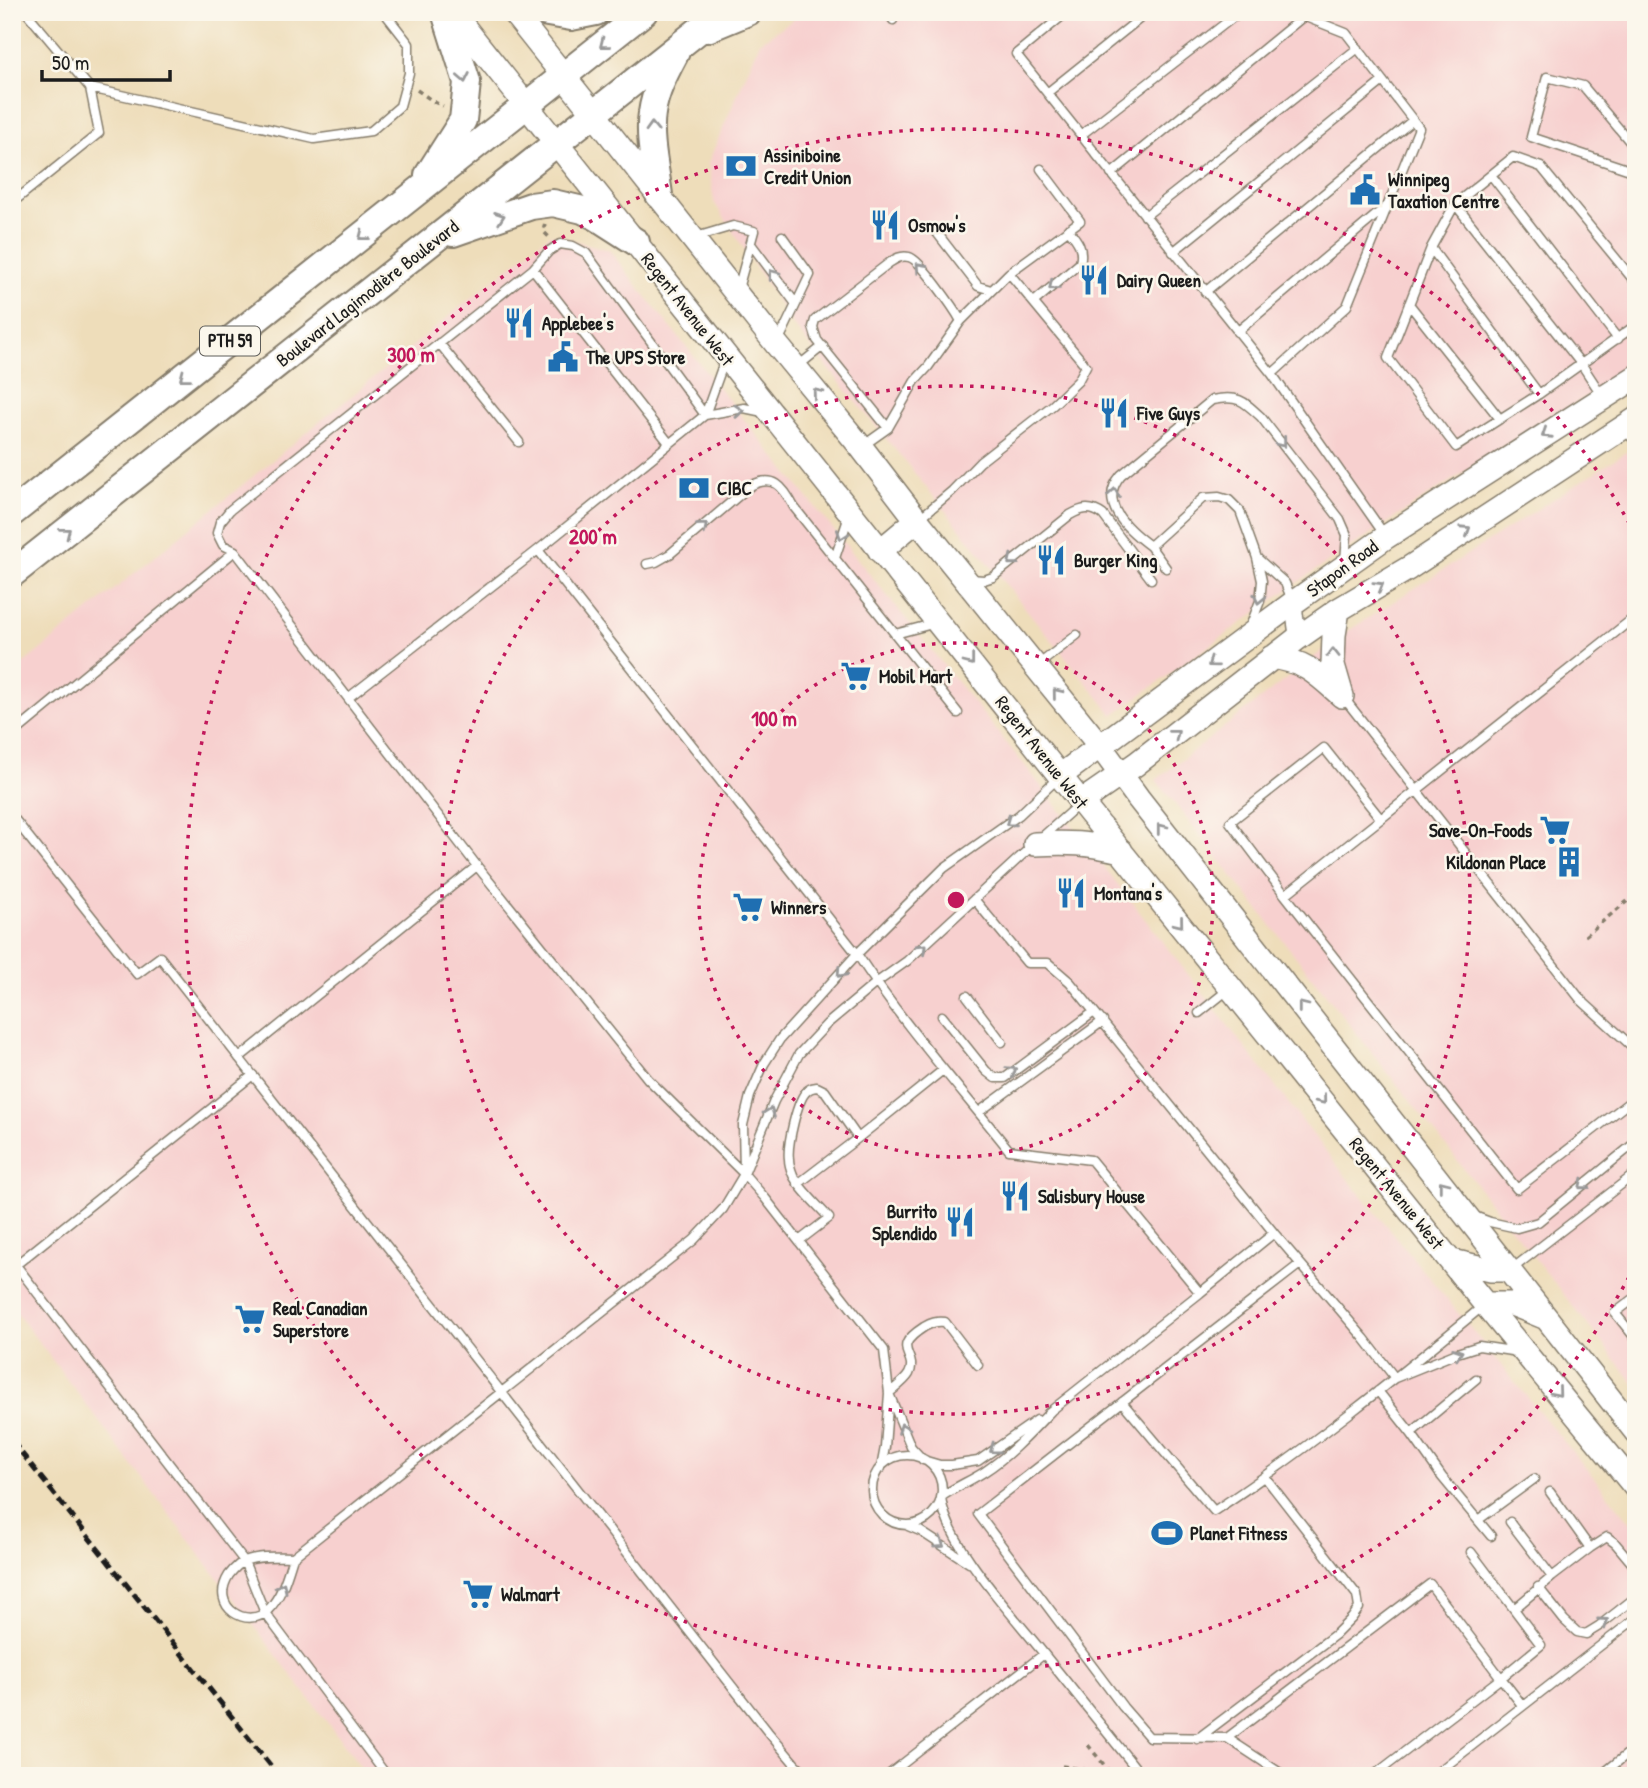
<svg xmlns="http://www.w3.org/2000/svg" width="1648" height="1788" viewBox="0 0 1648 1788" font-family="'Patrick Hand',sans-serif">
<rect width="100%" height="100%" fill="#fbf7ec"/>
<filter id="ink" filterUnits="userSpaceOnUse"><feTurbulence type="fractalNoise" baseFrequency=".0143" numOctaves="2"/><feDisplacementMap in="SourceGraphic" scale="14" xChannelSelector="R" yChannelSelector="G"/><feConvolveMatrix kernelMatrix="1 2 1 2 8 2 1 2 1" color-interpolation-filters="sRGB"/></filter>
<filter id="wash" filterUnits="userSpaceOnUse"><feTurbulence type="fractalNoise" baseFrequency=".00686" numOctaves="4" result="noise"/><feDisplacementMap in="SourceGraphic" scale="28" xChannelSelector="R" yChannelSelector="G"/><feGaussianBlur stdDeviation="1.57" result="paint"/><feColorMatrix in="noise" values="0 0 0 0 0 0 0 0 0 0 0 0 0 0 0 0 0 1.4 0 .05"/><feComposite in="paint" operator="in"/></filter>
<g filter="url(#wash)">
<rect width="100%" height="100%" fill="#eeddba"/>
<path fill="#f7d0cf" d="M804,12H1636V367L1498,450L1307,576L1113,715L793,325L714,202L708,163L760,42Z
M550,234L609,250L756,434L1035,778L1343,1173L1636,1529V1776H368L12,1307V673Z
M1636,446V1386L1156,780L1348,631Z"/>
</g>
<g filter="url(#ink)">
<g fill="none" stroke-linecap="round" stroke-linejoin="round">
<g stroke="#857c6b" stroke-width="11">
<path id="lane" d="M888,12L893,20
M1067,12L1016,54L1272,374L1384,534
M90,88L314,139L371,131L400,106L409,73V44L384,12
M1047,93L1148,12
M1081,135L1240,12
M1636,149L1583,86L1547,77L1531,137L1636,172
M1111,174L1304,16
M1491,175L1618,339
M12,203L99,133L90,88L26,12
M1455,204L1431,248L1388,358L1456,447L1539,394L1636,325
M1145,216L1358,48
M934,229L978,286L991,290
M696,237L733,226L754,231L738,289
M751,244L796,304
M1431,248L1539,394
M1173,252L1383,81
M533,269L669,443
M1009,273L1080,221L1041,169
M1205,292L1413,120
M1034,302L1080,263C1084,248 1077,240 1068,229
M1409,304L1500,419
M1237,332L1388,205
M778,342L810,275L782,236
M439,343L519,442
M798,366L823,346
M1272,374L1347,306L1419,128L1346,33L1293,12
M1603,397L1582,365L1455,204L1513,157L1541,167L1636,283
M705,415L586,253L573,246L560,244L549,251L533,269L230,510L220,522L217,533L223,545L235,551L477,866L648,1079L744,1174L765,1198L884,1350L889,1393L885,1447L881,1468
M705,415L724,362
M888,428L817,340L813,327L815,320L889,263C895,259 901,255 909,257C920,259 955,310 961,321
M1624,429L1636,442
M864,445L888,428L915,381L928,367L961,321L1009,273L1086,366L1078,381L1053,405L980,462L952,491L920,518
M1150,546C1127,529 1097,503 1121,475L1212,400C1238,395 1243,400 1261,417L1340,519L1347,535L1345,561
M538,550L857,954C902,1023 958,1086 1009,1150L1091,1160L1200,1293L1274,1233L1070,982L1048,963H1027L974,899
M835,558L849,516
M1257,558L1285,583L1292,600
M647,564L656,562L670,554L750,486C774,474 783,486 794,507L958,713
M1166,568L1150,546L1203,498L1219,497L1229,500L1240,511L1257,558L1262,581L1260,601L1250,627
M970,579L984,580L993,577L1070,515C1082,508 1091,506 1103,515L1151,579
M895,634L936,623
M1038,665L1077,635
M348,698L538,550L705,415L744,408L763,412
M1344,698L1581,1000L1636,1050
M12,735L235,551
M12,816L137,974L160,957L768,1732L805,1776
M1380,818L1324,748L1230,822L1285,895L1517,1189L1636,1097
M1042,837L1079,804
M1285,895L1636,616
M967,996L1002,1042
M1199,1013L1229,989
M942,1016L986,1071L995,1078H1005L1094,1012
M239,1058L477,866
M979,1112L1103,1021
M744,1171L743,1125L750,1096L764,1064L780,1039L857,954L944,868L1019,815L1058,778
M798,1184L858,1138L943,1070
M1474,1216L1490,1222L1517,1228L1538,1222L1636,1142
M1274,1233L1364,1338L1395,1378L1457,1353L1479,1346L1518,1352
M799,1241L829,1218C817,1204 801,1191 793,1175C791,1170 789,1165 789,1159C787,1146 797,1099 807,1091C811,1087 812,1088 817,1087L825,1091L858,1138
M12,1260L244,1561L265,1613L387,1776
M12,1268L253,1075
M1512,1269L1636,1173
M1636,1297L1615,1313L1636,1339
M1378,1391L1411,1433L1442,1477L1491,1536
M889,1393C895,1388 905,1381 909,1374C919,1353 888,1350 924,1327C931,1323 936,1321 945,1322L978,1365
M890,1396L911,1447L923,1460L940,1465H952L978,1461L1037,1420
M1122,1402L1214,1511C1308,1449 1396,1378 1483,1306
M1051,1411C1030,1433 1010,1455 984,1472C970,1481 955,1487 941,1497C945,1542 1011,1613 1040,1649C1074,1691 1108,1734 1142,1776
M1048,1413L1200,1293
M1411,1433L1476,1379
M872 1490a35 35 0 1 1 70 0a35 35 0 1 1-70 0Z
M1478,1520L1534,1479
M1510,1522L1552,1577L1590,1548L1550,1492
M908,1526L920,1531L969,1563
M1590,1548L1607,1537L1615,1543L1636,1568
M1471,1552L1541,1645L1501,1678L1522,1705
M293,1557C279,1557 259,1555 245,1561C239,1563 233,1570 229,1575C208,1608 249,1630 268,1610C282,1596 287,1576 293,1557L694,1240L723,1209L744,1174L774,1101L799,1054L827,1024L876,983L907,961L1032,846
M1538,1587L1564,1620L1577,1632L1586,1634L1599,1626L1636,1597
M1514,1609L1552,1577
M1227,1738L1149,1737L1123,1707L978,1514L1300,1264
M1197,1739L1336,1634L1352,1618L1359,1608L1357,1595L1265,1477
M788,1776L799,1767
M887,1776L1044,1654
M1285,1776L1227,1738L1430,1584L1501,1678L1373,1776
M1433,1776L1636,1618
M1600,1776L1636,1747"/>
</g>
<g stroke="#857c6b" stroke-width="19">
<path id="street" d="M1293,603L1298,638"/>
</g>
<g stroke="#857c6b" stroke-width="26">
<path id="secondary" d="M452,12L1060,776L1485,1304L1636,1488
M513,12L777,345L861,447L917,520L1100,746L1138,798L1636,1432
M880,551L917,520
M1338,610L1334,635L1333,665L1342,696
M1272,657C1307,662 1317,674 1342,696
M1060,776L1293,603L1386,537L1636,377
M1081,802L1136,764L1298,638L1338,610L1409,568L1636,419
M1035,844C1068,842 1088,843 1121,851
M1452,1261L1491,1270H1509
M1485,1304H1512L1544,1317"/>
</g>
<g stroke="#857c6b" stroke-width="30">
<path id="primary" d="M542,12L571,17L596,12
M707,29L748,12
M428,175L463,120L465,102L467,82L445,12
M659,195C656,171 648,137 652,113C655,91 666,71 676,52
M453,233L531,206L553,203L583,210L597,217L636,242
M12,513L644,12
M12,574L722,12"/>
</g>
<path stroke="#857c6b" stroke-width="3.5" stroke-dasharray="5 5" stroke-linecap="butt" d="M417,90L434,102L443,106
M545,224L543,231L550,238
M1585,936L1636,894
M1088,1745L1113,1776
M1062,1766L1112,1774"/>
<use href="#lane" stroke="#fff" stroke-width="8"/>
<use href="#street" stroke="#fff" stroke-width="16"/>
<use href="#secondary" stroke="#fff" stroke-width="23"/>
<use href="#primary" stroke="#fff" stroke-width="26"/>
<path stroke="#1c1c1c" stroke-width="5" stroke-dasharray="10 5" stroke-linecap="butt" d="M12,1441L279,1776"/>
</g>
<defs><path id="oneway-chevron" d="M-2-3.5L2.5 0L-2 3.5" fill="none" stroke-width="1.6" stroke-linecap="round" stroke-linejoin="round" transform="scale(1.75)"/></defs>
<g stroke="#999">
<use href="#oneway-chevron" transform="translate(604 44) rotate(142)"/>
<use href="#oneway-chevron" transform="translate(464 78) rotate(79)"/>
<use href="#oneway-chevron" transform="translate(652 127) rotate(-92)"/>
<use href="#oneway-chevron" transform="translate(500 217) rotate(-19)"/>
<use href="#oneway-chevron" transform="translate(363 236) rotate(142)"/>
<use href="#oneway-chevron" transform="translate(920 267) rotate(-132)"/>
<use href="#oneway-chevron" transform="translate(773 274) rotate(-127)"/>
<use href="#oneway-chevron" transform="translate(1053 286) rotate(140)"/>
<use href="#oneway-chevron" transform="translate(184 377) rotate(142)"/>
<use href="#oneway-chevron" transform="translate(817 393) rotate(-129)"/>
<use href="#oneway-chevron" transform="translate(739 411) rotate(-4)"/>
<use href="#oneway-chevron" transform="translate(1546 434) rotate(147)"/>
<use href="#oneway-chevron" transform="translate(1282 443) rotate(52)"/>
<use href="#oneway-chevron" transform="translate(1114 493) rotate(-81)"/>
<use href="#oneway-chevron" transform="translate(703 527) rotate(-40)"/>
<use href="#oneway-chevron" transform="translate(1466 530) rotate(-33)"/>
<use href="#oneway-chevron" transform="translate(66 532) rotate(-38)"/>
<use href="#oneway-chevron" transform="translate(842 535) rotate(109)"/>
<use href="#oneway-chevron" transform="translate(1012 561) rotate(141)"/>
<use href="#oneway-chevron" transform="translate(1379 586) rotate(-31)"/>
<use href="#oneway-chevron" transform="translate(1259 599) rotate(102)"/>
<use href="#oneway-chevron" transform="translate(1333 653) rotate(-90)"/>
<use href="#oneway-chevron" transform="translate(970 661) rotate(52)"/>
<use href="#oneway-chevron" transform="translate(1212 663) rotate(143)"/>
<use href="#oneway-chevron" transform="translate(1057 693) rotate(-129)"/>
<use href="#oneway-chevron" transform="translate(1175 734) rotate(-38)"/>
<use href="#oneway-chevron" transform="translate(1010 822) rotate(144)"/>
<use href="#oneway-chevron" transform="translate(1161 828) rotate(-128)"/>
<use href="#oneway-chevron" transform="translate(1179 923) rotate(51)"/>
<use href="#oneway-chevron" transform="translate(922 948) rotate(-43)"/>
<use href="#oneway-chevron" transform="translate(841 973) rotate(132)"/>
<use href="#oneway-chevron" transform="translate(1302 1006) rotate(-128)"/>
<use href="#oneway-chevron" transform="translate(1012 1071) rotate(-32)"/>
<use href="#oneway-chevron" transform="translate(1322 1100) rotate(51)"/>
<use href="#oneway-chevron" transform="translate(770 1112) rotate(-69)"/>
<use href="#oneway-chevron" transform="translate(1443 1185) rotate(-128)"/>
<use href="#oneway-chevron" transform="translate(1583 1185) rotate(141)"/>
<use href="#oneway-chevron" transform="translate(1458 1353) rotate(-19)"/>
<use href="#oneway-chevron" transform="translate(1557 1392) rotate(50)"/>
<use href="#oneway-chevron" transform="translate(903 1428) rotate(-111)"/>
<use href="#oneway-chevron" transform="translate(994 1449) rotate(144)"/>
<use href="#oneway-chevron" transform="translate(940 1544) rotate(34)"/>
<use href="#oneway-chevron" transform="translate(282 1587) rotate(-66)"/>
<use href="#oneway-chevron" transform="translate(1604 1622) rotate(-35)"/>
</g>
</g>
<g fill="none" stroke="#c2185b" stroke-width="3.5" stroke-dasharray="3.5 7">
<circle cx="956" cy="900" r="257"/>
<circle cx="956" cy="900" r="514"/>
<path d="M1634 1268A771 771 0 1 1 1634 532"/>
</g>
<defs>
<g id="bank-bare" transform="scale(2.415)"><path d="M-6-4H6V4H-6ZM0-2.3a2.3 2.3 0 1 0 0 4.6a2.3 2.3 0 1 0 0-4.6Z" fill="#1f6fb2" stroke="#fbf7ec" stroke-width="2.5" paint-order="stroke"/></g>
<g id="civic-bare" transform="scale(2.415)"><path d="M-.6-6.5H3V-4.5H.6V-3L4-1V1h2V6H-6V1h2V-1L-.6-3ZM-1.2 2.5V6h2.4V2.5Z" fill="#1f6fb2" stroke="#fbf7ec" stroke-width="2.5" paint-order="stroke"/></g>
<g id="restaurant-bare" transform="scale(2.415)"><path d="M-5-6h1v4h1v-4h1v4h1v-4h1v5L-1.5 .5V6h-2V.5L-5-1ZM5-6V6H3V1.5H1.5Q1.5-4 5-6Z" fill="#1f6fb2" stroke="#fbf7ec" stroke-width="2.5" paint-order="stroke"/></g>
<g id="supermarket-bare" transform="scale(2.415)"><path d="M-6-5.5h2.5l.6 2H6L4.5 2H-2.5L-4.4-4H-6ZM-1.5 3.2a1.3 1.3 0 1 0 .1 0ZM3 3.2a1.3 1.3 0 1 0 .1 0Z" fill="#1f6fb2" stroke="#fbf7ec" stroke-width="2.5" paint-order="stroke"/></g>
<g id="building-bare" transform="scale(2.415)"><path d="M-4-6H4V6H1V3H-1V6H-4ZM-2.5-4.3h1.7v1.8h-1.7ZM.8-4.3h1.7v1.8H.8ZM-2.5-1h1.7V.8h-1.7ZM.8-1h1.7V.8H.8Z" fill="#1f6fb2" stroke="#fbf7ec" stroke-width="2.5" paint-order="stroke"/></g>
<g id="stadium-bare" transform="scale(2.415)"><path d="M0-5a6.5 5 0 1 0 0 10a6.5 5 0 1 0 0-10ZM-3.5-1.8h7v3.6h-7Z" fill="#1f6fb2" stroke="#fbf7ec" stroke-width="2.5" paint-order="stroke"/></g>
</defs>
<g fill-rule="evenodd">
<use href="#bank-bare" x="741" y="166"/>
<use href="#civic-bare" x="1365" y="190"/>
<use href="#restaurant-bare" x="885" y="225"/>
<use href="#restaurant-bare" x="1094" y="280"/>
<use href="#restaurant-bare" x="519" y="323"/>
<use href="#civic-bare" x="563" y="357"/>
<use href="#restaurant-bare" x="1114" y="413"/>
<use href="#bank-bare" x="694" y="488"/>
<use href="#restaurant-bare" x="1051" y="560"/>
<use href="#supermarket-bare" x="856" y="676"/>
<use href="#supermarket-bare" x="1555" y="830"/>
<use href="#building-bare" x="1569" y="862"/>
<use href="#restaurant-bare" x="1071" y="893"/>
<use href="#supermarket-bare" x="748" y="907"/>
<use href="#restaurant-bare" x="1015" y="1196"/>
<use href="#restaurant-bare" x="960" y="1222"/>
<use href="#supermarket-bare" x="250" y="1319"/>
<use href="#stadium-bare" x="1167" y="1533"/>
<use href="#supermarket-bare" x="478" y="1594"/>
</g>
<g text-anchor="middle" stroke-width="5" stroke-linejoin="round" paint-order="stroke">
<rect fill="#fbf7ec" stroke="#5f5e5a" stroke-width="2" x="200" y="326.5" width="60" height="29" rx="5"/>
<g font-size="18" font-weight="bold" fill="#1c1c1c">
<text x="230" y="347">PTH 59</text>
</g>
<g font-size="19" font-weight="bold" fill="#1c1c1c" stroke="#fbf7ec" text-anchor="start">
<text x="764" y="162">Assiniboine<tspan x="764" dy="22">Credit Union</tspan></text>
<text x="1388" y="186">Winnipeg<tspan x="1388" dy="22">Taxation Centre</tspan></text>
<text x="908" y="232">Osmow's</text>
<text x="1117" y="287">Dairy Queen</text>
<text x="542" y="330">Applebee's</text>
<text x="586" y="364">The UPS Store</text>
<text x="1137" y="420">Five Guys</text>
<text x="717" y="495">CIBC</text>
<text x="1074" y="567">Burger King</text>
<text x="879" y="683">Mobil Mart</text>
<text x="1532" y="837" text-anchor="end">Save-On-Foods</text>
<text x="1546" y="869" text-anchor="end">Kildonan Place</text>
<text x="1094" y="900">Montana's</text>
<text x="771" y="914">Winners</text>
<text x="1038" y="1203">Salisbury House</text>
<text x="937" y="1218" text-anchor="end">Burrito<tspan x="937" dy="22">Splendido</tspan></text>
<text x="273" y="1315">Real Canadian<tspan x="273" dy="22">Superstore</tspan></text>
<text x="1190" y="1540">Planet Fitness</text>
<text x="501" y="1601">Walmart</text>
</g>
<g font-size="19" fill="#1c1c1c" stroke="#fbf7ec">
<text transform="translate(367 293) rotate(-38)" y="7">Boulevard Lagimodière Boulevard</text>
<text transform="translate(688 309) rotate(52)" y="7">Regent Avenue West</text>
<text transform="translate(1342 568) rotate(-36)" y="7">Stapon Road</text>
<text transform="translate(1042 752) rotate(52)" y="7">Regent Avenue West</text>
<text transform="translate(1397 1193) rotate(51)" y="7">Regent Avenue West</text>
</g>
</g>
<circle cx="956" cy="900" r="10" fill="#c2185b" stroke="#fbf7ec" stroke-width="3.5"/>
<g font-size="21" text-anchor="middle" font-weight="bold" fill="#c2185b" stroke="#fbf7ec" stroke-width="5" stroke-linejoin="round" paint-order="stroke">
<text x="411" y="362">300 m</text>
<text x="593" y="544">200 m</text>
<text x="774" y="726">100 m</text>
</g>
<rect width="1648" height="1788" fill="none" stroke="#fbf7ec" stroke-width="42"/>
<path d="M42 70v10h128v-10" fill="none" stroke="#1c1c1c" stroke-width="3.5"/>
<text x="52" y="70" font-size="21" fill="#1c1c1c" stroke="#fbf7ec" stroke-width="5" paint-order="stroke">50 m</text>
</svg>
